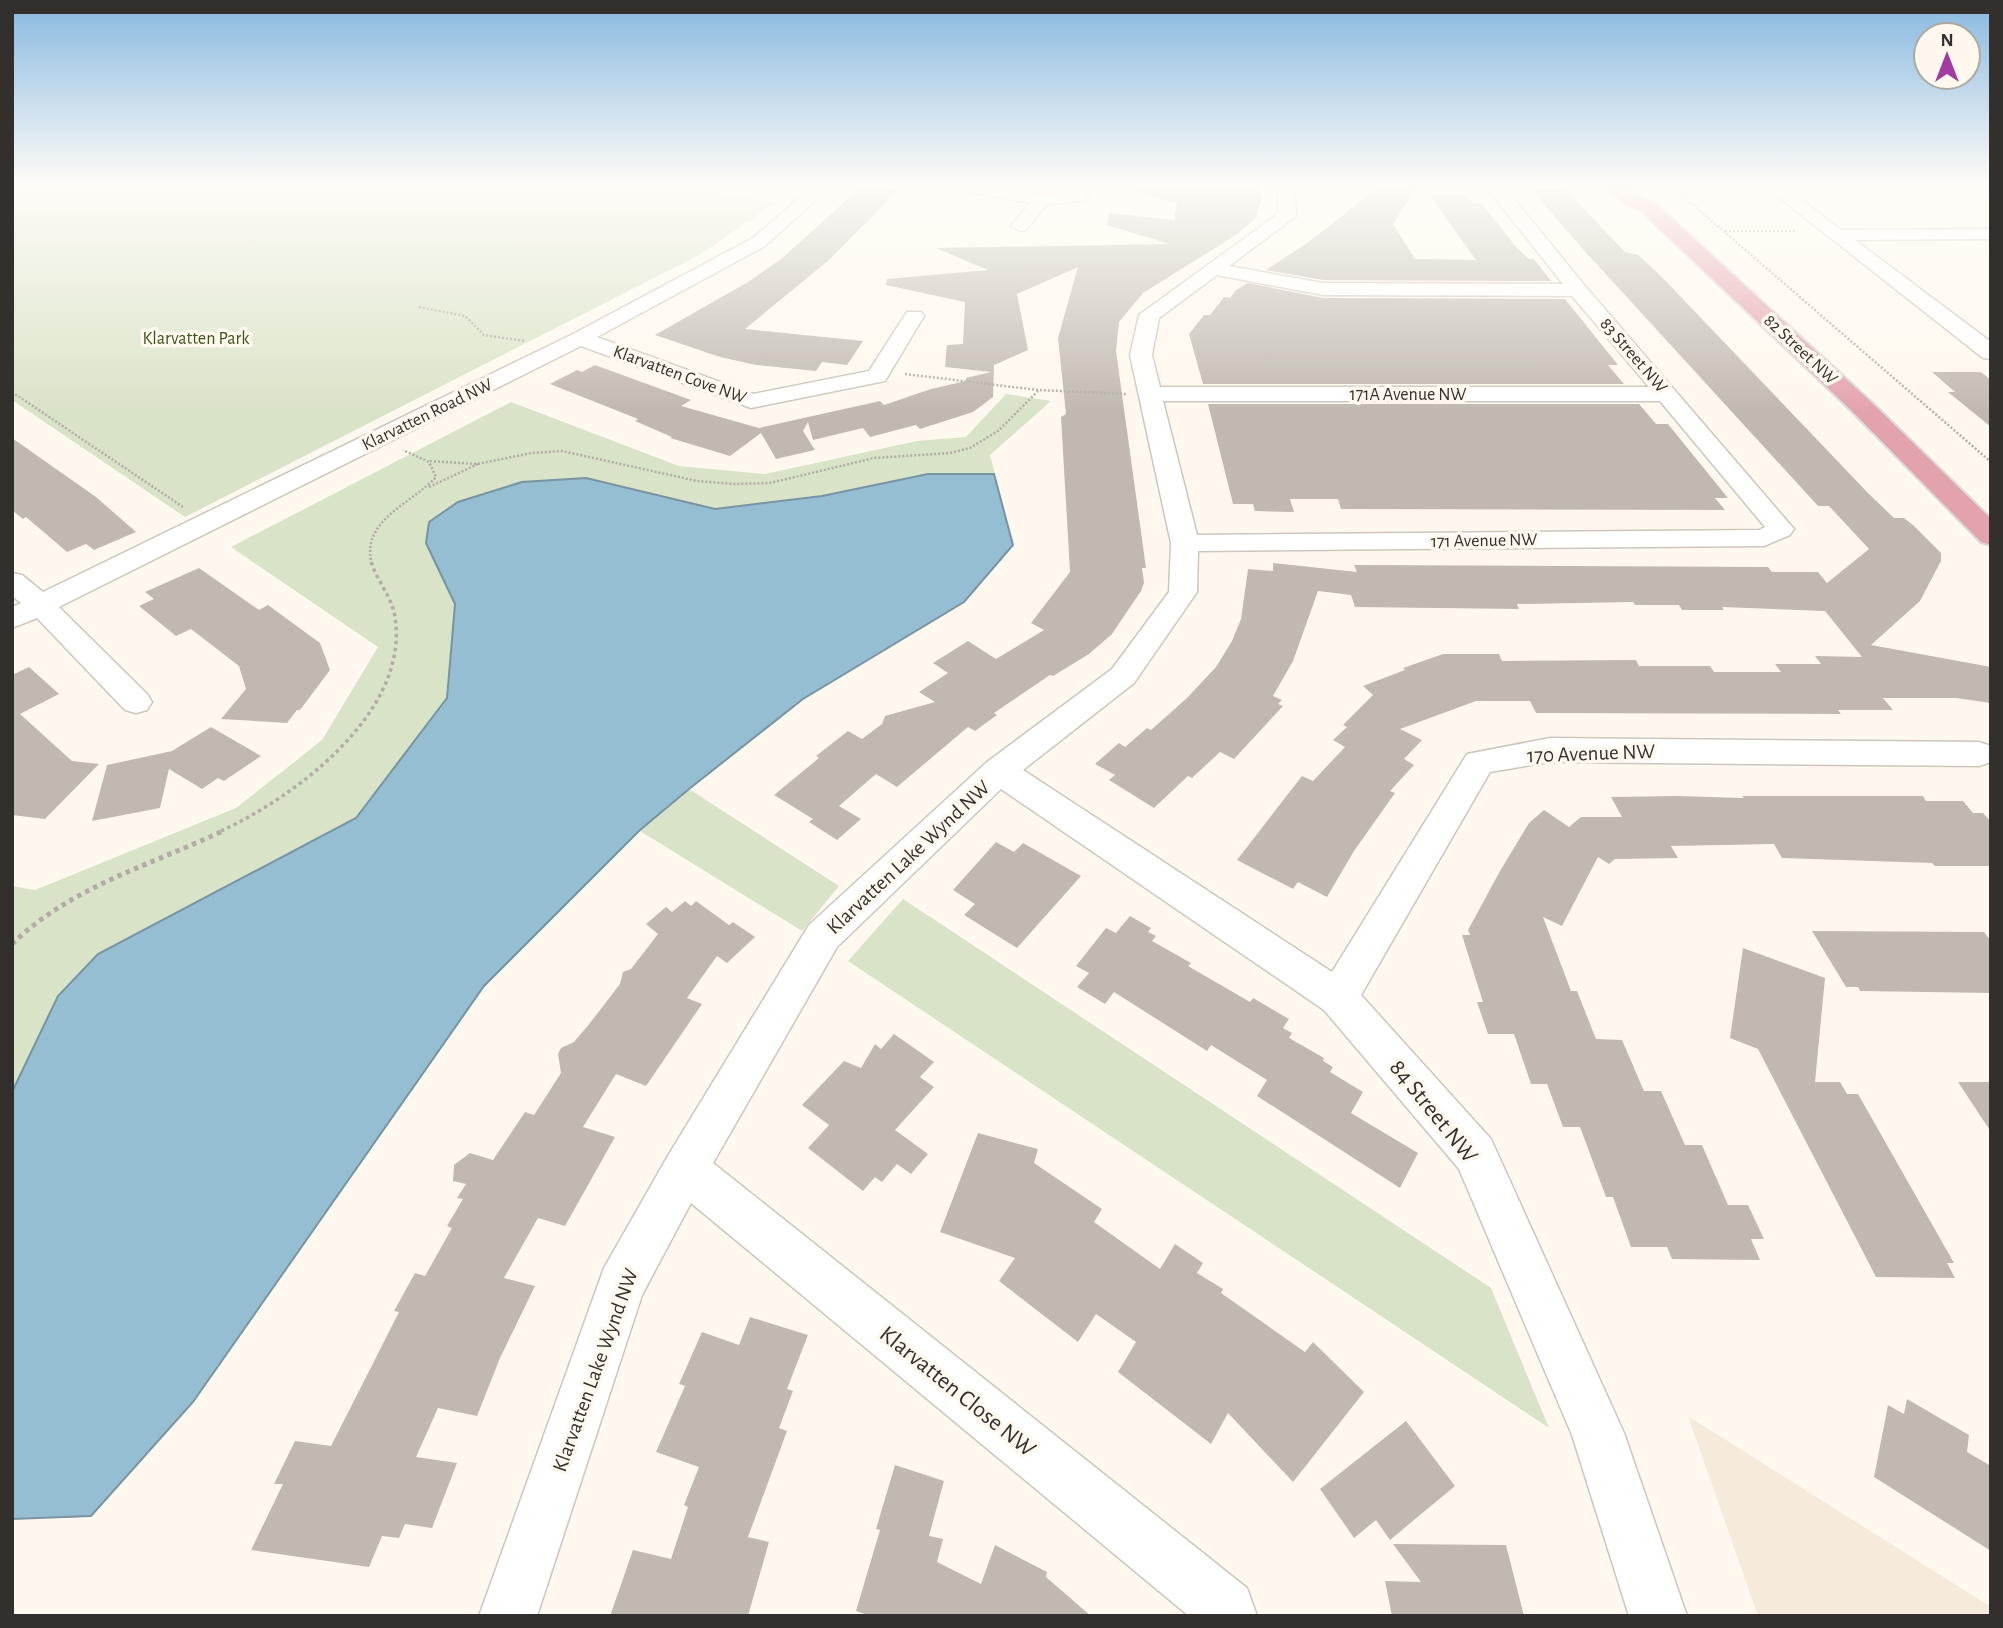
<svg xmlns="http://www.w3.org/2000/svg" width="2003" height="1628" viewBox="0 0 2003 1628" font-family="'Alegreya Sans',sans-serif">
<rect width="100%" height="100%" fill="#fff8ee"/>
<path fill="#f6ebdb" d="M1688,1416L1991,1607V1616H1758Z"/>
<path fill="#d9e3c8" d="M12,184H663L775,203L701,254L185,517L12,400Z
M1006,394L1051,401L990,455L1013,545L964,602L803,699L689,789L839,886L802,931L640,831L484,986L193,1402L91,1516L12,1519V886L35,890L236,808L322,740L378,647L231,547L511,402L679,466L765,474L917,441L966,437Z
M903,899L1491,1288L1549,1428L848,961Z"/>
<path fill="#96bed3" stroke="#7893a1" stroke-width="2" d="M928,474H994L1013,545L964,602L803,699L689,789L640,830L484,986L193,1402L91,1516L12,1519V1092L58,996L98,954L356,818L447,698L455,604L426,543L429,522L458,502L522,482L586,478L715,509L822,496Z"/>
<path fill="#c0b9b0" d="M1131,184H1260L1261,202L1255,219L1236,235L1143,293L1119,322L1116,351L1146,568H1142L1144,583L1141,591L1112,634L1089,654L1053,676L1050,675L994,713L997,715L975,731L968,727L897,787L876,774L839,806L861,819L837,840L809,822L813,819L774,795L819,758L816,756L848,731L862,739L882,724L885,716L935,702L919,692L948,673L933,663L968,641L996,659L1044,630L1031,623L1070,572L1061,417L1066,414L1058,338L1078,267L1017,294L1028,350L994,365L993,397L973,412L920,429L916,425L870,437L863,428L813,440L808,422L803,431L815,450L776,459L761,433L730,456L670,438L672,437L635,421L638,419L550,384L577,370L582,372L595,365L691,400L681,406L759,428L880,401L884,405L931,389L966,381V378L991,372L945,367L947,345L963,344L965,302L886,285L887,279L988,270L936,248L1170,244L1107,225L1109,213L1174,220L1177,204L1130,190Z
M1383,184H1418L1393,224L1415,259L1476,260L1429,194H1466L1473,203L1482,204L1517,248L1529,259H1534L1551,281L1323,280L1266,270L1310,241Z
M862,186L898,190L829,260L745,329L863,341L847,365L822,362L816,371L756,365L720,357L655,335L748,282L781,259Z
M1531,189H1565L1625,252L1638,255L1658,273L1868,493L1894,518H1904L1914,526L1941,553V561L1920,601L1871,645L1991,667V703L1956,698H1883L1893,710H1838L1841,714L1536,713L1530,701H1476L1400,729L1422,740L1404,759L1414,765L1390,791L1395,793L1354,851L1327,897L1298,882L1293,889L1237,860L1302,776L1313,781L1345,747L1333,740L1347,727L1343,725L1373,695L1363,686L1405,670L1403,668L1443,654H1499L1502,661L1636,660L1639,666H1710L1714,672H1781L1775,664H1821L1815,656L1862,657L1825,611L1722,607L1724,610H1682L1679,605H1635L1633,602L1517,604L1519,609L1355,607L1351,595L1318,591L1293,661L1273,696L1282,700L1278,704L1283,706L1234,759L1220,752L1192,778L1188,776L1154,808L1109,780L1115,775L1095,764L1119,743L1125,747L1147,728L1151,730L1187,698L1216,667L1232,641L1241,619L1248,569L1273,571V563L1357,572L1354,565L1768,567L1772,572H1818L1827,583L1869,549L1829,506H1818L1581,247Z
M1248,283L1323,298L1565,299L1618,365H1608L1624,384H1203L1189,334L1204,315H1210L1224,297L1230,298L1236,290Z
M1932,372H1981L1991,380V427L1948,392H1955Z
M1208,404H1639L1656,424H1668L1728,498H1715L1725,510L1341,509L1338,499H1290L1294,512L1255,511L1253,504H1233Z
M12,438L96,497L136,532L94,550L86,544L67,552L26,517L23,519L12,510Z
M199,568L259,610L268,605L320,643L330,670L300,710H297L287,723L221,719L246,689L239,666L191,629L176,636L139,606L154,599L145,592Z
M29,667L59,694L20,714L72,761L99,764L45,819L12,815V675Z
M211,727L261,756L224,781L218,778L202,789L169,769L160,808L92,821L107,765L172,751Z
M1678,796L1744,798L1742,796H1923L1926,801H1963L1973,813H1983L1991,822V866H1935L1932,863L1782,858L1774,844L1671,846L1678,858L1615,859L1609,864L1598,857L1562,926L1543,917L1571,991H1577L1596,1039L1622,1040L1644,1091H1661L1685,1145H1702L1728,1205H1748L1764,1239H1751L1760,1260L1672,1259L1667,1247H1631L1613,1197H1606L1580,1127H1563L1547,1084H1531L1514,1034H1488L1477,1002H1483L1462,935H1470L1468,930L1500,871L1529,823L1544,810L1569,827L1581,817H1622L1611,797Z
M996,842L1014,852L1023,843L1081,876L1017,948L964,915L975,904L953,890Z
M685,901L691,906L696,901L729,925L733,922L755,937L727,963L717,956L687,998L702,1004L646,1086L616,1074L583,1127L615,1137L565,1226L538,1218L504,1278L535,1286L500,1358L477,1416L438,1408L416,1457L457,1463L432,1528L405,1524L399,1538L382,1536L369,1567L251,1550L283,1484H274L295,1441L331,1446L399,1312L394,1311L415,1273L425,1276L452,1228L447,1226L463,1199L457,1198L466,1184L453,1181L454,1165L470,1153L493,1160L525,1112L534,1115L561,1073L558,1054L561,1048L574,1042L590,1023L620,984L623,972L631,969L658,934L646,924L666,907L672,912Z
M1130,916L1151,928L1148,932L1156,936L1152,941L1191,963L1188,966L1250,1002L1253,998L1289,1019L1283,1028L1292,1033L1289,1038L1324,1058L1323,1061L1333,1067L1330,1072L1363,1092L1351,1113L1418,1153L1400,1188L1257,1096L1267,1080L1211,1045L1207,1051L1114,992L1105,1004L1077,987L1089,973L1076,966L1106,928L1116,933Z
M1812,931L1984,932L1991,941V993L1860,991L1858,987H1846Z
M1743,948L1825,978L1815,1082H1840L1847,1094H1858L1954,1263H1947L1955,1278L1876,1277L1758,1049L1730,1038Z
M894,1034L934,1062L920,1077L934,1087L895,1130L928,1154L911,1174L897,1164L882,1182L875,1177L863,1191L808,1148L829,1125L802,1105L844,1061L861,1068L875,1044L881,1049Z
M1958,1082H1991V1132Z
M978,1133L1038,1149L1034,1163L1102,1209L1094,1222L1160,1269L1175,1244L1203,1263L1197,1273L1223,1289L1221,1293L1305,1352L1313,1342L1364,1392L1293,1482L1228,1413L1211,1444L1118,1372L1136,1342L1096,1314L1078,1342L999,1281L1015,1258L940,1232Z
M750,1317L808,1335L787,1389L793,1391L779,1428L787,1431L748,1537L769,1542L748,1616H610L633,1550L671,1559L688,1507L684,1505L699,1467L656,1452L685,1386L679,1384L702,1332L739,1345Z
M1907,1399L1969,1435L1967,1452L1991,1466V1551L1874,1477L1888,1405L1904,1414Z
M1406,1421L1455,1486L1390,1540L1376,1520L1354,1538L1320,1489Z
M895,1465L944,1481L929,1536L943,1539L937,1562L981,1584L995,1545L1047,1572L1046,1577L1091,1616H870L856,1611L880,1530L876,1529Z
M1393,1544L1506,1545L1524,1616H1392L1385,1581L1421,1582Z"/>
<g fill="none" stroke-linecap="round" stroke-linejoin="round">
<g stroke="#ccc6bd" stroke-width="3">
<path id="minor" d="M816,184H834L765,246L597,337L753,394L869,371L907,312H921L924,316L885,381L751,408L581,346L59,607L147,694L152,702L147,710L136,713L125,710L37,618L12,628V607L21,603L12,596V573L22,575L43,592L573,334L753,238Z
M938,184H994L1041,195L1082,191L1091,196L1082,201L1046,205L1026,230L1020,231L1011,226L1030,203C1015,199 942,189 938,184Z
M1278,184H1294L1296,216L1229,266L1323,283L1563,284L1494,197L1477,184H1497L1506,189L1585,286L1794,529L1790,535L1764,546L1198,551L1197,592L1134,683L1023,770L1332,972L1467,754L1550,738L1979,742L1991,746V762L1979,766L1550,762L1490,772L1361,995L1491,1139L1624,1433L1687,1616H1629L1572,1435L1459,1169L1324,1010L1001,789L837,947L713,1163L1247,1588L1257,1616H1189L691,1203L642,1295L537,1616H479L604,1268L669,1154L809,925L987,762L1112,669L1169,592L1171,543L1130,355L1139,315L1278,214ZM1217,275L1323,295L1572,296L1649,387H1160L1152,355L1159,318ZM1163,401H1660L1765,527L1759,530L1197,535Z
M1762,184H1781L1841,230L1991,229V239L1855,240L1991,342V359L1983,358Z"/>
</g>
<g stroke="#dadad9" stroke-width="4">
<path id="major" d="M1605,184H1625L1638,196L1655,203L1870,401L1991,519V545L1981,542L1852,411L1641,211L1624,204Z"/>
</g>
<path stroke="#b2aca5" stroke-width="2.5" stroke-dasharray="2 2" stroke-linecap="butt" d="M1669,184L1991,462
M1725,231H1797
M419,307L465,316L484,335L525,341
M905,374L1038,390
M12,392L183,507
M430,461L477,464L532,453L562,451L697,481L733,484L770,483L874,458L950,453L970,448L998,431L1039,390L1126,394
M429,487L478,464
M371,560C363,519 414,502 436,477L429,462L403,450"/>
<path stroke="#b2aca5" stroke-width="3.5" stroke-dasharray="3.5 3.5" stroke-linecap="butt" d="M221,831C295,797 410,712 395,617C392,596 375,579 370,558"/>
<path stroke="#b2aca5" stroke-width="5" stroke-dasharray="4.5 4.5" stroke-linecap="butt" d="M12,944C72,886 151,865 225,830"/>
<use href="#minor" fill="#fff" fill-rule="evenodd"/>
<use href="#major" fill="#e3a3ad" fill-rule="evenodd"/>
</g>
<linearGradient id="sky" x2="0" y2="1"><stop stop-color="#87b8e0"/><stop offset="0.45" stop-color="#fffcf7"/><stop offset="1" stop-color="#fffcf7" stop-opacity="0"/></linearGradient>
<rect width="2003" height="412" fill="url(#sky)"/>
<g text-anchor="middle" stroke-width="7" stroke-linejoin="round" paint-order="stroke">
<g font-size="18" fill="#42521b" stroke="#fff8ee">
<text x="196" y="344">Klarvatten Park</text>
</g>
<g font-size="18" fill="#322f2c" stroke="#fff8ee">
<text transform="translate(1801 349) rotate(43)" y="6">82 Street NW</text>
<text transform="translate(1634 355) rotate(49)" y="6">83 Street NW</text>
<text transform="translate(680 374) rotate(20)" y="6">Klarvatten Cove NW</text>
<text x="1408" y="400">171A Avenue NW</text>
<text transform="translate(427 414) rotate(-26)" y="6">Klarvatten Road NW</text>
<text transform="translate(1484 540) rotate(-1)" y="6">171 Avenue NW</text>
</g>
<g font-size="21" fill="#322f2c" stroke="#fff8ee">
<text transform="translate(1591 753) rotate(-2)" y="7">170 Avenue NW</text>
<text transform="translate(908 857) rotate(-43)" y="7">Klarvatten Lake Wynd NW</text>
<text transform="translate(595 1370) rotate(-70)" y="7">Klarvatten Lake Wynd NW</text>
</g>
<g font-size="24" fill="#322f2c" stroke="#fff8ee">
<text transform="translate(1434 1111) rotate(51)" y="8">84 Street NW</text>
<text transform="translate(958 1391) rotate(39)" y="8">Klarvatten Close NW</text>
</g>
</g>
<rect width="2003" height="1628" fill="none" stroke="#322f2c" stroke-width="28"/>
<g transform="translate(1947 56)"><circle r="33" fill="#fff8ee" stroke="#ada8a0" stroke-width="2"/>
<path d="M0-5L12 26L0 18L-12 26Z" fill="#a23ca0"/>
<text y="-10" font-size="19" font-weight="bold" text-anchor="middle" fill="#322f2c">N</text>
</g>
</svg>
